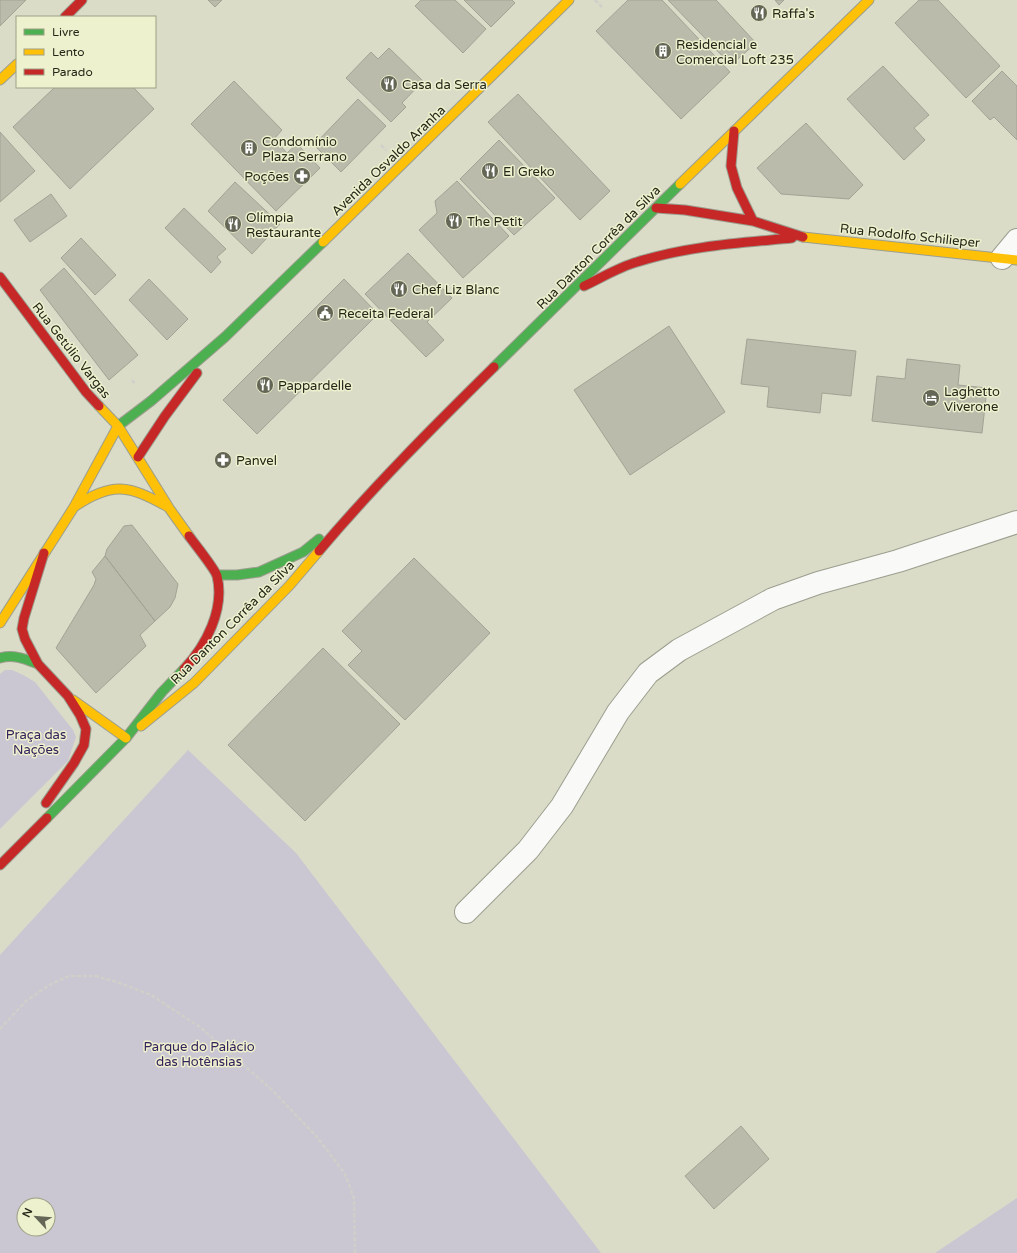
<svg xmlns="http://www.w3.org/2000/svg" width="1017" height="1253" viewBox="0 0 1017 1253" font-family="'Varela Round',sans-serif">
<rect width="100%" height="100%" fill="#dadcc8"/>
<path fill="#cac6d2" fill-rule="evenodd" d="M5,670H12L23,675L35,682L73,730L76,737L68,761L0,829V674Z
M188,750L296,853L601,1253H0V955ZM24,1205H48V1229H24Z
M1017,1198V1253H935Z"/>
<path fill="#babbab" stroke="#a2a394" d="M0,0H26L0,26Z
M208,0H222L215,7Z
M421,0H455L486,29L463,53L415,6Z
M464,0H512L515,3L491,27Z
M628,0H662L730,72L681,119L596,31Z
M668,0H716L756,43L731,65Z
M775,0H784L779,5Z
M919,0H938L1000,66L966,98L895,23Z
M389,48L423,81L402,103L406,107L391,122L346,78L371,52L378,59Z
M883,66L929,115L914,128L925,140L904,160L847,99Z
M1002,71L1017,86V140L994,117L990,120L972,101Z
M234,81L282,130L274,139L287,153L297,144L320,168L276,211L191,124Z
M55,87H133L154,109L70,189L13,127Z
M518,94L610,191L580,220L488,122Z
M358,99L386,126L341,172L314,145Z
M806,123L863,185L849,199L781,194L757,168Z
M0,132L35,171L0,202Z
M499,140L555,198L514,235L460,179Z
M457,181L509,236L463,278L419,230L437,213L435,201Z
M235,182L280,224L252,254L208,211Z
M51,194L67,216L30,242L14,220Z
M184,208L226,249L217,257L221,262L211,273L165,228Z
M81,238L116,275L95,295L61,258Z
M408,253L452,298L427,322L444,340L426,357L365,294Z
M64,268L138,355L109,380L40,290Z
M149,279L188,319L167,340L129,300Z
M344,279L378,314L257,434L223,400Z
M669,326L725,412L630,475L574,390Z
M747,339L856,351L851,396L822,393L820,413L767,407L769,387L741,384Z
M907,359L960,365L958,385L987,388L982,433L872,421L877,376L905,379Z
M132,525L178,584L175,598L170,607L155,621L105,556L107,549L124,526Z
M105,556L155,621L140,635L146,646L96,693L56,648L94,585L96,579L92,572Z
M414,558L490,633L405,720L348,665L362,651L342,631Z
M323,648L400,724L305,821L228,745Z
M741,1126L769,1159L714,1209L685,1176Z"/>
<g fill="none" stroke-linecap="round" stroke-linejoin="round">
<g stroke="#9c9e8f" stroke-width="24">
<path id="street" d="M1002,258L1017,240
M466,912L528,850L562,806L618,712L648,673L679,650L773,599L818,583L898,561L1017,522"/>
</g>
<g stroke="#9c9e8f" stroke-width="11">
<path id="fast" d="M494,367L680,184
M118,426L151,401L225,337L323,242
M217,575H237L259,572L303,552L319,539
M0,658C14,654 25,659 38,664
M47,818L126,738L162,692L184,669"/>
</g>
<g stroke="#9c9e8f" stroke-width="11">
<path id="slow" d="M0,80L17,64
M680,184L869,0
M803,237L1017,260
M323,242L569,0
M99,406L118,426L169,508L189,536
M74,507C112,481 129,485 168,507
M0,623L74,507L118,426
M73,700L126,738
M141,726L194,683L289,586L319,551"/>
</g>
<g stroke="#9c9e8f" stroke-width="11">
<path id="jam" d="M65,17L82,0
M734,131L731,166L737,188L753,221
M656,208L685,210L753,221L803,237
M0,277L86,392L99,406
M584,286C601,278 619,267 637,262C687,246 740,243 792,238
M138,457L165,416L197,373
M319,551C374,486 434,426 494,367
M44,553L24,618L22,629L25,639L38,664L68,696L80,715L86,729L84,745L74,763L46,803
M184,669C206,646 225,609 217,576C215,569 194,543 189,536
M0,865L47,818"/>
</g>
<path stroke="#cfd0ca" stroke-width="2.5" stroke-dasharray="4 2" stroke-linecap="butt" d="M595,0L602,7
M381,145L386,150
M132,380L136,385
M0,1029L26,1001L51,984L69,976H96L117,982L151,995L200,1027L273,1091L317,1137L345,1174L354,1198L355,1253"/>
<use href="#street" stroke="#f9faf7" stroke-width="22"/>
<use href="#fast" stroke="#4caf50" stroke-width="9"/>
<use href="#slow" stroke="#ffc107" stroke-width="9"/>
<use href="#jam" stroke="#c62828" stroke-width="9"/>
</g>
<defs>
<g id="restaurant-disc" transform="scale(0.9)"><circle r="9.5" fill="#646656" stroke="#eef1cd"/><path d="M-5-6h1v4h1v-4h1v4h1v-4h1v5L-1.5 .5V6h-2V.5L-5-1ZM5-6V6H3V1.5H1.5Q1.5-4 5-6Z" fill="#fff"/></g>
<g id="building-disc" transform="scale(0.9)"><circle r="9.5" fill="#646656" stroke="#eef1cd"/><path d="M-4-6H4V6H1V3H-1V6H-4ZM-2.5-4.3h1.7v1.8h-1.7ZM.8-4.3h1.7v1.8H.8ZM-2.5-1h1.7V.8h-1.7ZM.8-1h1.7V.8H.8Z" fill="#fff"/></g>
<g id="pharmacy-disc" transform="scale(0.9)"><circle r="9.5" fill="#646656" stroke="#eef1cd"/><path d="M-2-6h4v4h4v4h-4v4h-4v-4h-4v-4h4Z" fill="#fff"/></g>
<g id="civic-disc" transform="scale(0.9)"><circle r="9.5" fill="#646656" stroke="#eef1cd"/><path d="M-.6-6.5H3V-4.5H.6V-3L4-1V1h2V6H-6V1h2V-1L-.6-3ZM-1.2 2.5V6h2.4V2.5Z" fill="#fff"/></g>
<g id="hotel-disc" transform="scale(0.9)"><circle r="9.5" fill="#646656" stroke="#eef1cd"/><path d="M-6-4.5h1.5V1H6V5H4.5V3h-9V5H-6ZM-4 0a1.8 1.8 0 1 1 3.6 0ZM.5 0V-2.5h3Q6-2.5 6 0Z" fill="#fff"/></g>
</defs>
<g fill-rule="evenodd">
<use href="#restaurant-disc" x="759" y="13"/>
<use href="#building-disc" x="663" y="51"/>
<use href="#restaurant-disc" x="389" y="84"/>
<use href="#building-disc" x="249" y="148"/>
<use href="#restaurant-disc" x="490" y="171"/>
<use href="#pharmacy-disc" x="302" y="176"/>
<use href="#restaurant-disc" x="454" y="221"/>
<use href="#restaurant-disc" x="233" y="224"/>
<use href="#restaurant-disc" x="399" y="289"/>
<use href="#civic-disc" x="325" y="313"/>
<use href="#restaurant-disc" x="265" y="385"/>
<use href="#hotel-disc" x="931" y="398"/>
<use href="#pharmacy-disc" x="223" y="460"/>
</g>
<g text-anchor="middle" stroke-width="3" stroke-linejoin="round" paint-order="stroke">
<g font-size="13" fill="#252719" stroke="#eef1cd" text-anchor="start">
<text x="772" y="18">Raffa's</text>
<text x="676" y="49">Residencial e<tspan x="676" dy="15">Comercial Loft 235</tspan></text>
<text x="402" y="89">Casa da Serra</text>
<text x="262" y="146">Condomínio<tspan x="262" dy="15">Plaza Serrano</tspan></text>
<text x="503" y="176">El Greko</text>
<text x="289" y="181" text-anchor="end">Poções</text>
<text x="246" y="222">Olímpia<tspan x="246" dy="15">Restaurante</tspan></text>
<text x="467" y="226">The Petit</text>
<text x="412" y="294">Chef Liz Blanc</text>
<text x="338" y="318">Receita Federal</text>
<text x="278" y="390">Pappardelle</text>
<text x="944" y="396">Laghetto<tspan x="944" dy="15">Viverone</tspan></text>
<text x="236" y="465">Panvel</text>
</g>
<g font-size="13" fill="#252719" stroke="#eef1cd">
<text transform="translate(388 160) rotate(-44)" y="5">Avenida Osvaldo Aranha</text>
<text transform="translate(910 235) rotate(6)" y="5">Rua Rodolfo Schilieper</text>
<text transform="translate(598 247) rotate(-45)" y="5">Rua Danton Corrêa da Silva</text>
<text transform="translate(72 350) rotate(52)" y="5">Rua Getúlio Vargas</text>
<text transform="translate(232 622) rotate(-45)" y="5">Rua Danton Corrêa da Silva</text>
</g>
<g font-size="13" fill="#35215c" stroke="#eef1cd">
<text x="36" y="739">Praça das<tspan x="36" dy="15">Nações</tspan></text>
<text x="199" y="1051">Parque do Palácio<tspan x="199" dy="15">das Hotênsias</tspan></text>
</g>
</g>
<rect x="16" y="16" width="140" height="72" fill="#eef1cd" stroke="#9ea085"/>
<rect x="24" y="29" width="20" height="6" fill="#4caf50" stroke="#9ea085"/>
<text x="52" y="36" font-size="12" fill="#252719">Livre</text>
<rect x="24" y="49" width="20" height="6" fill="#ffc107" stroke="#9ea085"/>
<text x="52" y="56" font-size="12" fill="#252719">Lento</text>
<rect x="24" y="69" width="20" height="6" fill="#c62828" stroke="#9ea085"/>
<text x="52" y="76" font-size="12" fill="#252719">Parado</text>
<g transform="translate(36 1217) rotate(296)"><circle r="19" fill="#eef1cd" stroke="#9ea085"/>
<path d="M0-3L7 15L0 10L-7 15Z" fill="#646656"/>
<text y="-6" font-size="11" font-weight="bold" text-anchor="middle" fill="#252719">N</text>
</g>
</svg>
